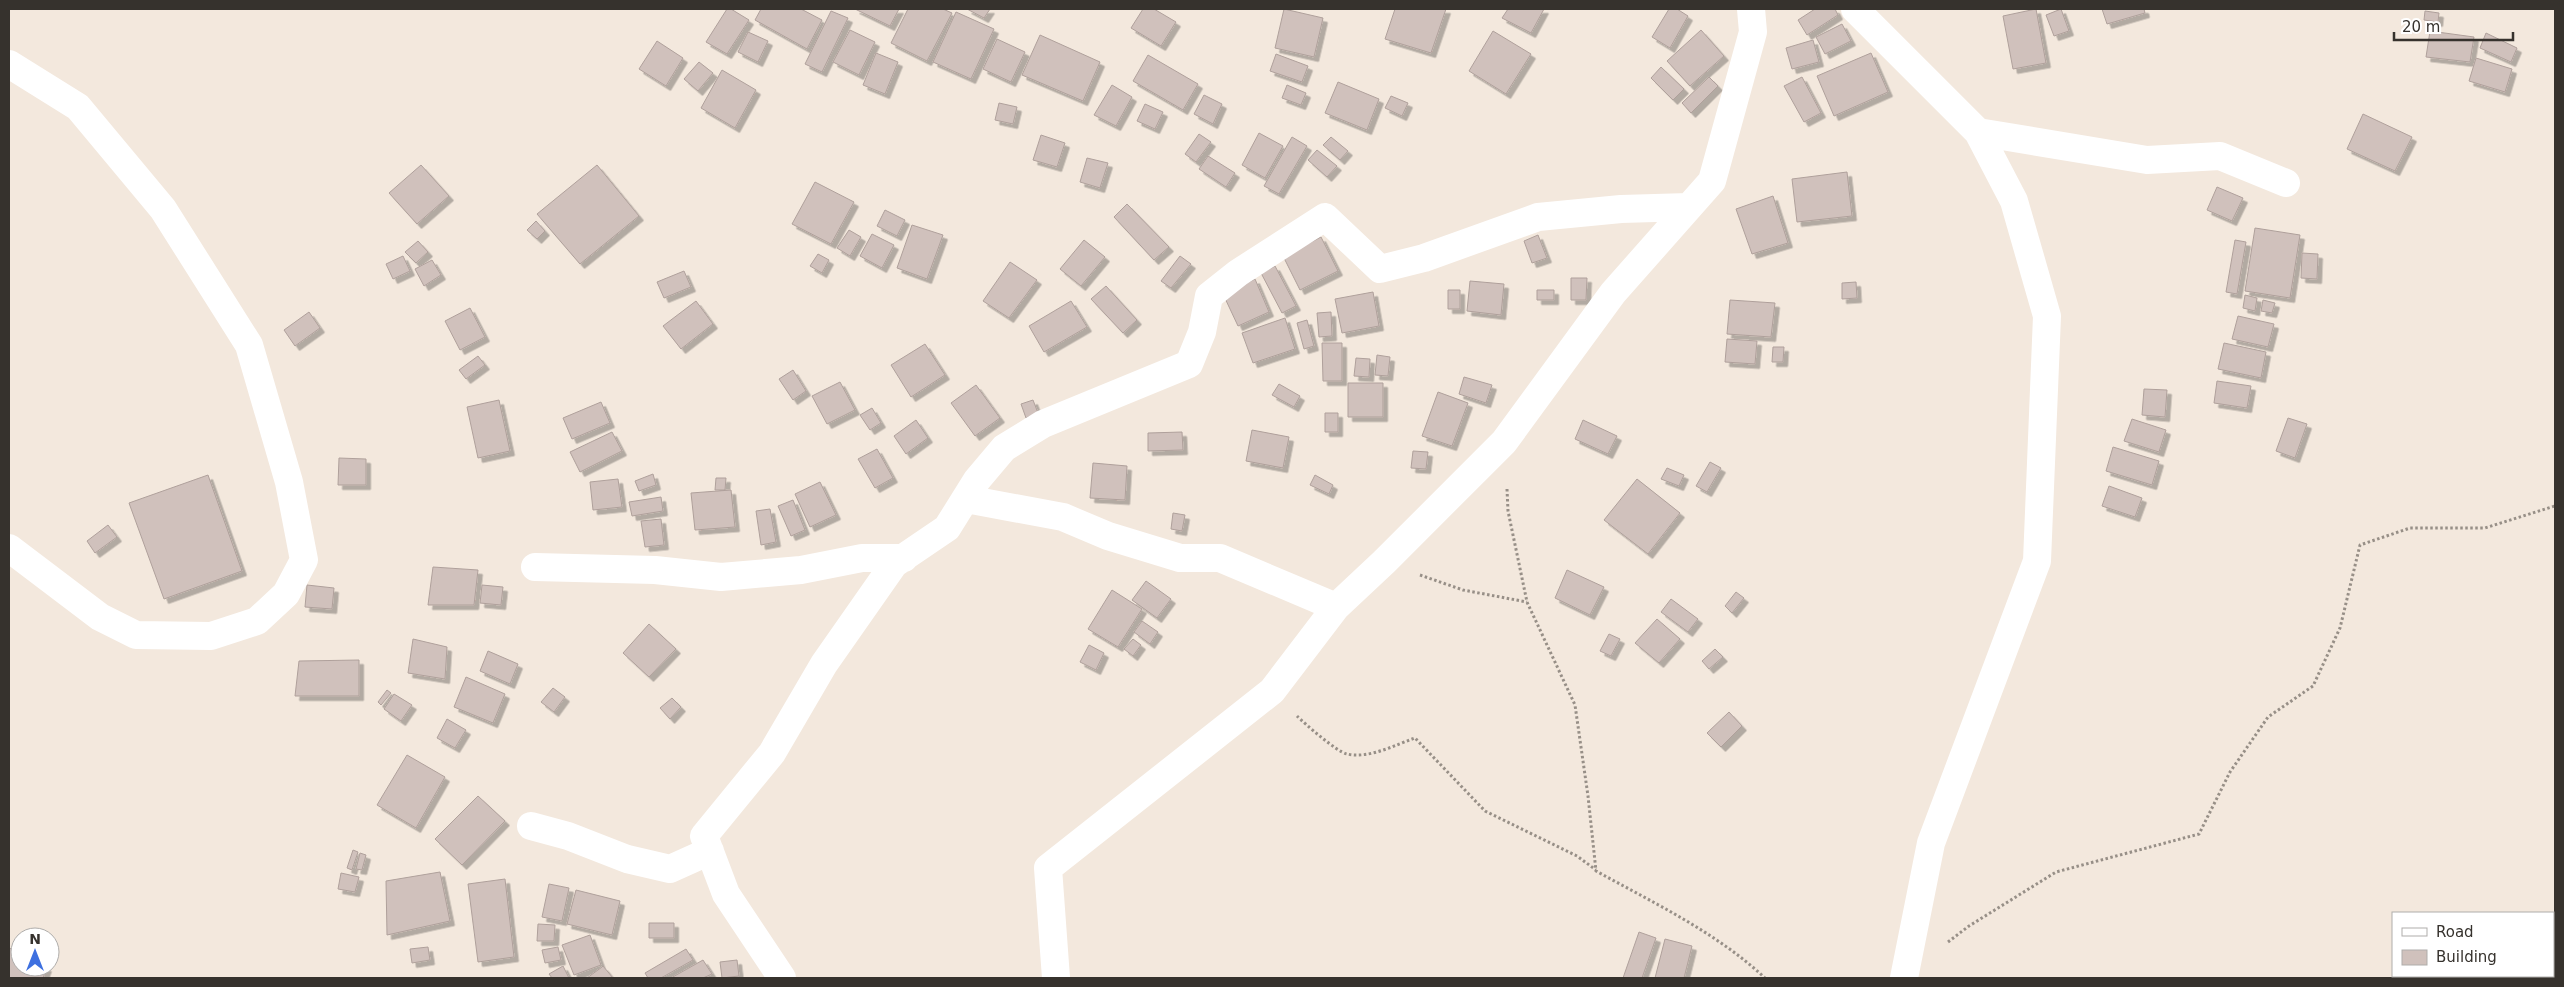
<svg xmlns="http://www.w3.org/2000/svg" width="2564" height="987" viewBox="0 0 2564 987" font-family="'DejaVu Sans',sans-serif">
<defs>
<filter id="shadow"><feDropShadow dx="4.5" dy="4.5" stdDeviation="0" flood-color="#0004"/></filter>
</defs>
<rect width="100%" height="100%" fill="#f3e8dd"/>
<path fill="#d0c1bc" stroke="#afa09b" filter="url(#shadow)" d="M727,9H731L749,20L727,54L706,42Z
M761,9H801L822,20L807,49L755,20Z
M855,9H899L890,26Z
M908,9H943L952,13L927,61L891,43Z
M967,9H990L984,18Z
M1143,9H1154L1176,22L1161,46L1131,28Z
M1284,9L1323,18L1314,57L1275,48Z
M1395,9H1446L1431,53L1385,39Z
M1508,9H1544L1531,33L1502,18Z
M1669,9H1677L1688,16L1670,48L1652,37Z
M1815,9H1835L1838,15L1807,35L1798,20Z
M2036,9L2046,63L2013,69L2003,16Z
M2061,9L2069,31L2054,36L2046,15Z
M2102,9H2144L2145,13L2107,24Z
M831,11L848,18L822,72L805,64Z
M2425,11L2439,13L2438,22L2424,20Z
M956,12L994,29L971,79L933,62Z
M1842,24L1851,41L1825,54L1816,37Z
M850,30L875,42L859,75L833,62Z
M1701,30L1724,56L1690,86L1667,61Z
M1493,31L1531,54L1506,94L1469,71Z
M2430,31L2474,37L2470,62L2426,57Z
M748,32L768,41L758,62L738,52Z
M2486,33L2517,48L2511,62L2480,48Z
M1040,35L1100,62L1083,101L1022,75Z
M997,39L1025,52L1011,82L983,69Z
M1813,40L1819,62L1792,69L1786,48Z
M657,41L683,58L666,86L639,69Z
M876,53L898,62L885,94L863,85Z
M1871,53L1888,92L1834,116L1817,76Z
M1276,54L1308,66L1302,82L1270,71Z
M1148,55L1198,84L1183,110L1133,81Z
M2476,58L2512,69L2505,92L2469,81Z
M699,62L713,73L698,91L684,79Z
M1661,67L1684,89L1673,100L1651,78Z
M722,70L756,90L735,128L701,108Z
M1709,77L1718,86L1691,113L1682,103Z
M1802,77L1821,113L1804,122L1784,86Z
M1338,82L1379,99L1367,130L1325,113Z
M1112,85L1132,97L1116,126L1094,115Z
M1287,85L1306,93L1301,105L1282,98Z
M1204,95L1222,104L1213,124L1194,114Z
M1391,96L1408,103L1402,116L1385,108Z
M999,103L1017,107L1013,124L995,120Z
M1145,104L1163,112L1155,129L1137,121Z
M2363,114L2412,137L2395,171L2347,149Z
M1259,133L1283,146L1265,178L1242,165Z
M1199,134L1211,142L1196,162L1185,154Z
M1041,135L1065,143L1057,167L1033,160Z
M1292,137L1307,146L1279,194L1264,186Z
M1331,137L1348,151L1340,160L1323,145Z
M1317,150L1337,166L1327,177L1308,160Z
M1208,156L1235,173L1226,187L1199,169Z
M1087,158L1108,163L1100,188L1080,182Z
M421,165L449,196L417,224L389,193Z
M597,165L639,216L580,264L537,214Z
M1847,172L1852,216L1797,222L1792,179Z
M815,182L854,202L831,244L792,224Z
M2217,187L2243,198L2232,221L2207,210Z
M1773,196L1788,243L1752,254L1736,209Z
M1127,204L1169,247L1154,260L1114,217Z
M885,210L905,220L897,236L877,226Z
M536,221L545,231L537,239L527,230Z
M912,225L943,235L927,279L897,268Z
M2255,228L2300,235L2290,298L2245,291Z
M849,230L861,237L850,256L837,248Z
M872,234L894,245L882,268L860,256Z
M1538,235L1547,258L1532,263L1524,241Z
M1321,237L1338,271L1300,290L1283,256Z
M1084,240L1105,257L1081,286L1060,269Z
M2235,240L2246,242L2237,294L2226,292Z
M418,241L428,252L416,263L405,252Z
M2302,253L2318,254L2317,279L2301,278Z
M818,254L829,260L822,273L810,266Z
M403,256L410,271L393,279L386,264Z
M1180,256L1191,264L1171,288L1161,281Z
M432,260L441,275L424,286L415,269Z
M1010,262L1037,280L1009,318L983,301Z
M1275,266L1296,306L1282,313L1261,273Z
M684,271L691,287L664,298L657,282Z
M1571,278H1587L1586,300H1571Z
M1255,279L1269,312L1238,326L1223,294Z
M1470,281L1504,284L1501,315L1467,311Z
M1856,282L1857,298L1842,299V283Z
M1106,286L1137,320L1123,333L1091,299Z
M1448,290H1460V309H1448Z
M1537,290H1554V300H1537Z
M1373,292L1379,326L1342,333L1335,299Z
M2245,295L2257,298L2255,311L2243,308Z
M1730,300L1775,303L1771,337L1727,334Z
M2263,300L2275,303L2272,313L2261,311Z
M696,301L713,324L681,349L663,326Z
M1071,301L1087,327L1044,352L1029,326Z
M470,308L485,337L460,350L445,321Z
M309,312L320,328L295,346L284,330Z
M1331,312L1332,336L1319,337L1317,313Z
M2238,316L2274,324L2268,347L2232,339Z
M1285,318L1295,349L1253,363L1242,333Z
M1307,320L1314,346L1304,349L1297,323Z
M1727,339L1757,341L1755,364L1725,362Z
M1322,343H1342V381H1323Z
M2224,343L2266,352L2261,378L2218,369Z
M925,344L945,375L911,397L891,365Z
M1773,347H1784L1783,362H1772Z
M1377,355L1390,357L1388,376L1375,375Z
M478,356L485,365L466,379L459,370Z
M1356,358L1370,359L1369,377L1354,376Z
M793,370L806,391L793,400L779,379Z
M1464,377L1492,385L1486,403L1459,394Z
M2217,381L2251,386L2247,408L2214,403Z
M840,382L855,410L827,424L812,396Z
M1348,383H1383V417H1348Z
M1279,384L1300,396L1294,407L1272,395Z
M976,385L1000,418L975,436L951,403Z
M2144,389L2167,390L2165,417L2142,415Z
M1438,392L1468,403L1452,446L1422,436Z
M499,400L510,451L478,458L467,407Z
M1033,400L1038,413L1026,418L1021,404Z
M601,402L610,423L572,439L563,418Z
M872,408L881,423L870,430L860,415Z
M1325,413H1338V432H1325Z
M2288,418L2307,424L2295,458L2276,451Z
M2132,419L2166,430L2159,452L2124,441Z
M916,420L928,438L906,454L894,436Z
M1583,420L1617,436L1608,454L1575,439Z
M1252,430L1289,437L1283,468L1246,461Z
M612,432L622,451L580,472L570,452Z
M1182,432L1183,450L1148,451V433Z
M2113,447L2159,461L2152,485L2106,471Z
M877,449L893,478L875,488L858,459Z
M1413,451L1428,452L1426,469L1411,468Z
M339,458L366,459V485H338Z
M1710,462L1721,468L1707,492L1696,486Z
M1093,463L1127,466L1125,500L1090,498Z
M1667,468L1684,475L1679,486L1661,479Z
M653,474L656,485L639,491L635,481Z
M208,475L242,571L164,599L129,503Z
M1315,475L1333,485L1329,494L1310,485Z
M716,478H726L725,490H715Z
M618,479L622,507L593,510L590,482Z
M1637,479L1680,513L1648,554L1604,520Z
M820,482L836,515L810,527L795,494Z
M2109,486L2142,498L2135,517L2102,506Z
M731,490L735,527L695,530L691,493Z
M661,497L663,511L632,516L629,502Z
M793,500L805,530L791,536L778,506Z
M770,509L776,542L761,545L756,511Z
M1173,513L1185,515L1182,531L1171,529Z
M661,519L664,545L645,547L641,521Z
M108,525L117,537L95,553L87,541Z
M433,567L478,570L474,605H428Z
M1567,570L1604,587L1590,615L1555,598Z
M1146,581L1171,599L1157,618L1132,600Z
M307,585L334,588L332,609L305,607Z
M482,585L503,587L501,605L480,603Z
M1112,590L1142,609L1118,647L1088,629Z
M1736,592L1744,598L1732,613L1725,606Z
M1671,599L1698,619L1688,632L1661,612Z
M1657,619L1680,639L1659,663L1635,643Z
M1142,621L1158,632L1150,644L1134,632Z
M649,624L676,649L649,677L623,653Z
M1609,634L1620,639L1611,656L1600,651Z
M413,639L447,647L445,679L408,673Z
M1133,639L1141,645L1133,656L1124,649Z
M1089,645L1104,653L1096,670L1080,662Z
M1715,649L1723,657L1709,669L1702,661Z
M488,651L518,664L510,684L480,671Z
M359,660V696H295L299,661Z
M466,677L505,694L493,723L454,707Z
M553,688L565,697L554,712L541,702Z
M387,690L391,693L381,705L378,702Z
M394,694L412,705L401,721L384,709Z
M672,698L681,707L670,719L660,708Z
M1729,712L1742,726L1721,747L1707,733Z
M447,719L466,730L455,748L437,738Z
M407,755L445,777L416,828L377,805Z
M478,796L505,821L462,865L435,839Z
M353,850L358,852L352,870L347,868Z
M360,853L366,855L362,870L356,869Z
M440,872L450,921L387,935L386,881Z
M341,873L359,877L355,892L338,889Z
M505,879L514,957L478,962L468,884Z
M549,884L569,888L562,921L542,917Z
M576,890L620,901L612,935L567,924Z
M649,923H674V938H649Z
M538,924L555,925L554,941H537Z
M1639,932L1656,938L1642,978H1623Z
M590,935L601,965L574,975L562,945Z
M1665,939L1692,946L1684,978H1655Z
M428,947L430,960L412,963L410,949Z
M558,947L561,960L545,963L542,950Z
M9,948L20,952V967H47L43,978H9Z
M686,949L693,960L661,978H648L645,973Z
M703,960L712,974L703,978H671Z
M737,960L739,976L722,978L720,962Z
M563,966L569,978H552L549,974Z
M603,966L613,978H587L602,967Z"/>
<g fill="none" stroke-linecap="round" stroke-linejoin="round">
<path stroke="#978f87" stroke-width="3" stroke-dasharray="2.5 2.5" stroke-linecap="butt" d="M1507,489L1508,511L1527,602L1575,705L1588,796L1596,871C1654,903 1717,933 1765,978
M1420,575L1463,590L1527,602
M1297,716C1305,724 1337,752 1347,754C1369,759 1395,745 1415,738L1485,811L1577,856L1596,870
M1948,942L1969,926L2056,872L2199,834L2230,772L2268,717L2313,686L2340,628L2360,545L2410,528H2485L2555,506"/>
<path stroke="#fff" stroke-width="28" d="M1855,9L1978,132L2014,201L2047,316L2037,561L1931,843L1904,978
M9,64L78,107L163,209L249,345L289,482L304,560L286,594L257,621L211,636L136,635L100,617L9,548
M1978,132L2147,160L2220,156L2286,183
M966,499L1063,517L1108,536L1180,558H1220L1336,607
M535,567L655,570L721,577L801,570L862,558H904
M531,826L568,836L627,859L670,869L710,851
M782,978L726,894L704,836L772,753L824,664L894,564L947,528L977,480L1004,448L1043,424L1189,364L1202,332L1209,296L1238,273L1325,217L1380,269L1424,258L1538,217L1621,209L1689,207
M1056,978L1048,868L1272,691L1336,607L1384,562L1504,442L1613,293L1712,181L1753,32L1751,9"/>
</g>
<rect width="2564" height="987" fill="none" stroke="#36322d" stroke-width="20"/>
<rect x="2392" y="912" width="162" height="65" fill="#ffffff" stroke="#afadab"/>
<rect x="2402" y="928" width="25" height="8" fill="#ffffff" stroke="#afadab"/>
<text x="2436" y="937" font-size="15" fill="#36322d">Road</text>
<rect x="2402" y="950" width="25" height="15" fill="#d0c1bc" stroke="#afadab"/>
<text x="2436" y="962" font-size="15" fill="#36322d">Building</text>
<g transform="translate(35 952)"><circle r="24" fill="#ffffff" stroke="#afadab"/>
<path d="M0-4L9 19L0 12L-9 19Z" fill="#3e70e0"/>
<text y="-8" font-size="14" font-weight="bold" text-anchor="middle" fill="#36322d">N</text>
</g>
<path d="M2394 32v8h119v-8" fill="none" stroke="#36322d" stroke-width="2.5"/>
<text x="2402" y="32" font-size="15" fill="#36322d" stroke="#ffffff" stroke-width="4" paint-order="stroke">20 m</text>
</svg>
